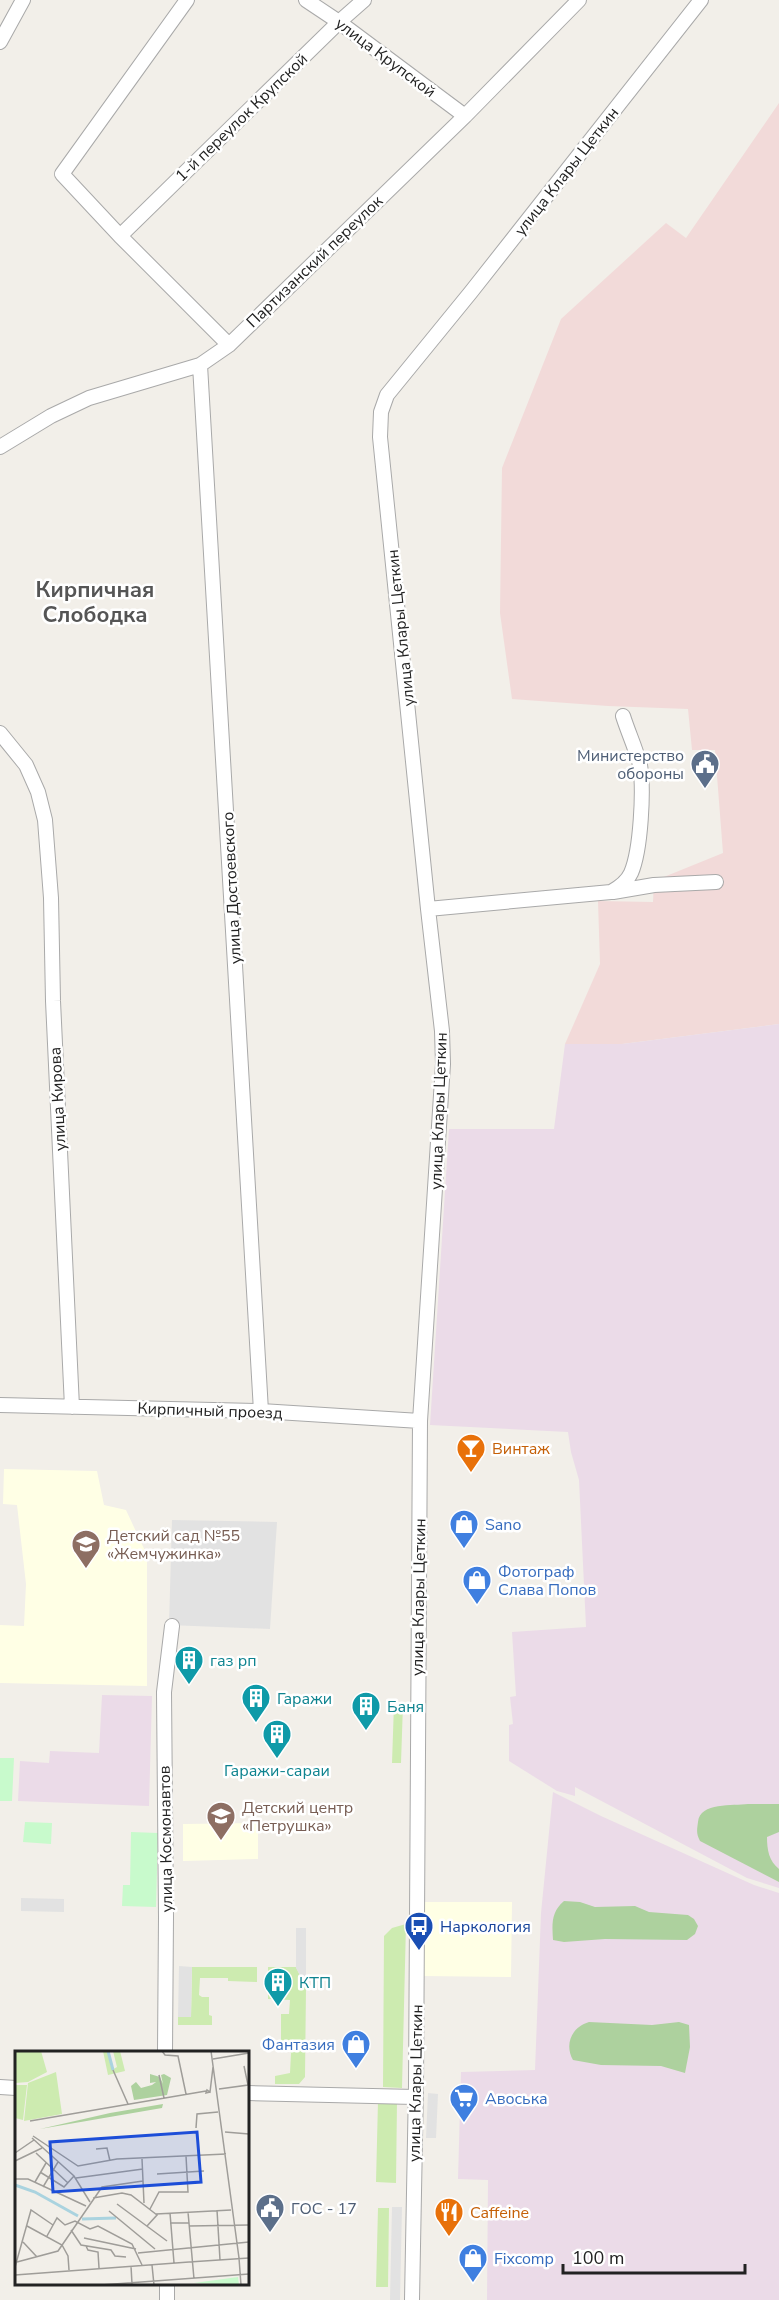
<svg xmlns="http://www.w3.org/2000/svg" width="779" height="2300" viewBox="0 0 779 2300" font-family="'Nunito Sans',sans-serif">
<rect width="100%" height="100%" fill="#f2efe9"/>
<path fill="#f2dad9" d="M779,103V1024L622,1044H565L600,964L598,901L653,902L654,881L723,853L715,750H692L688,709L608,706L512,699L500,613L502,468L561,319L666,223L686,238Z"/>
<path fill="#ebdbe8" d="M779,1024V1888L747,1878L575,1787V1796L557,1791L509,1761V1725L513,1724L510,1697L516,1696L512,1632L586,1627L579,1480L571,1452L568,1432L430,1425L449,1129H554L565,1044H622Z
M102,1695L152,1696L149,1806L18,1801L20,1761L49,1763L50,1751L99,1753Z
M553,1792L601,1816L754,1885L779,1893V2300H487L488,2180L458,2179L461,2072L535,2070L541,1913Z"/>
<path fill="#ffffe5" d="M4,1469L97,1471L104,1505L126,1510L147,1555V1686L0,1683V1625L24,1626L26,1584L17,1505L3,1504Z
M258,1823V1859L183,1861V1824Z
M423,1902H512L511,1977L422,1976Z"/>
<path fill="#cdebb0" d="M394,1704H403L401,1763H392Z
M406,1924L402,2088L383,2087L384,1936L392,1928Z
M192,1967H257V1982L228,1981V1978H200L199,1995L202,1997H209V2015L212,2016V2025H178V2017H191Z
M268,1967H296L306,1988L305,2077L299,2084H275V2076L290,2073L291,2053L281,2045V2014H289L290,2000L268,1999Z
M378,2101H397L396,2183L376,2182Z
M378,2208H389L388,2287H376Z"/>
<path fill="#add19e" d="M748,1804H779V1832L767,1837C767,1850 769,1861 779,1869V1882L700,1841C696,1833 697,1830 698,1822C700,1802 733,1806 748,1804Z
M564,1901L580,1902L595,1907L635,1906L649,1912L688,1915L694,1919L698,1926L695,1934L687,1940L605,1939L564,1942L553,1940C552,1924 551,1912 564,1901Z
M589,2022L652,2025L679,2022L689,2025L690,2047L685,2073L661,2066L601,2065L573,2060C564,2044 572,2027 589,2022Z"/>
<path fill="#c8facc" d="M0,1758H14L12,1801H0Z
M25,1822L52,1823L51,1844L23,1842Z
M131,1832L158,1833L156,1907L122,1906L123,1885H130Z"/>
<path fill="#e2e2e2" d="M172,1520L277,1522L270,1629L169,1625Z
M21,1898L64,1899V1912L21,1911Z
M296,1928H306V1987L296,1968Z
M179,1966L192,1967L191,2017H178Z
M428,2093L438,2094L436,2138H426Z
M392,2207H402L400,2300H390Z"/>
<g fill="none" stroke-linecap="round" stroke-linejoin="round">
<g stroke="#a9a9a9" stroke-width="16">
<path id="minor" d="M187,0L62,174L120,236L229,345
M306,0L339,22L465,116
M0,42L23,0
M120,236L339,22L364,0
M200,365L261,1411
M0,447L51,416L89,398L200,365L229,345L465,116L579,0
M0,733L26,765L38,792L45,820L51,898L53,1001L72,1407
M613,892L654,885L716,882
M428,909L611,892C620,887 627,882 631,873C641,850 644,789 640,765C636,749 628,732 623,716
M0,1405L261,1411L420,1421
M165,2052L166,1917L164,1692L172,1626
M0,2087L16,2088
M248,2093L415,2097
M167,2284V2300
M412,2300L416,2085L420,1421L443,1064L442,1031L428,909L380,437L381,412L387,395L471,292L701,0"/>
</g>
<use href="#minor" stroke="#fff" stroke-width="14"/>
</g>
<defs>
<g id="civic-pin" transform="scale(1.5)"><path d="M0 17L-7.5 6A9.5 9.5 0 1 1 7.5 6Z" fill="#5c6f8a" stroke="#fff"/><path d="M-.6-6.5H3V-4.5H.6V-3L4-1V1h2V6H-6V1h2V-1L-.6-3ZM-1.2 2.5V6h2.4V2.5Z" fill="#fff"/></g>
<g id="bar-pin" transform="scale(1.5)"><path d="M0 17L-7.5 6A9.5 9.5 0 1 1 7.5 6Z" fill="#e8710a" stroke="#fff"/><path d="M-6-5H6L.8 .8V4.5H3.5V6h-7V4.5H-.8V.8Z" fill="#fff"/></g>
<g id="shop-pin" transform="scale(1.5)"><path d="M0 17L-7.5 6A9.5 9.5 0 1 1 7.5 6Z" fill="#3f7fe0" stroke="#fff"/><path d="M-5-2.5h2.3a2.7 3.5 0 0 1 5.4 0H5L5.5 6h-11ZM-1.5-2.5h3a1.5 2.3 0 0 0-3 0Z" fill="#fff"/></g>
<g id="school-pin" transform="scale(1.5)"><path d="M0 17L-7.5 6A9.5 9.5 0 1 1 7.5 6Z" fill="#8d6e63" stroke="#fff"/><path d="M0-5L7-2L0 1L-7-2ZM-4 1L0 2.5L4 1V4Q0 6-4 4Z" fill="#fff"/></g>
<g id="building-pin" transform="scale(1.5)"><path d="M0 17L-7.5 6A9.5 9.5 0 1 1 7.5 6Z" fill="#0f9aa8" stroke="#fff"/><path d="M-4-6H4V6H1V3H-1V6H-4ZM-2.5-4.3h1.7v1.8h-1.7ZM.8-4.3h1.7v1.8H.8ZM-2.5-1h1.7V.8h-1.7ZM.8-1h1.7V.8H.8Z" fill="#fff"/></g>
<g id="bus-pin" transform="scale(1.5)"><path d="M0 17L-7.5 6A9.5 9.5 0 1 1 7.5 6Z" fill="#1a4fb4" stroke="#fff"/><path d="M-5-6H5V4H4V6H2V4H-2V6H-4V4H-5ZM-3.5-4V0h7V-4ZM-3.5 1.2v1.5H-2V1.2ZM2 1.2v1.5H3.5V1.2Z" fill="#fff"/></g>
<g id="supermarket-pin" transform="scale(1.5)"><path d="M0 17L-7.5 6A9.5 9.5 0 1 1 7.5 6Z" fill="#3f7fe0" stroke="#fff"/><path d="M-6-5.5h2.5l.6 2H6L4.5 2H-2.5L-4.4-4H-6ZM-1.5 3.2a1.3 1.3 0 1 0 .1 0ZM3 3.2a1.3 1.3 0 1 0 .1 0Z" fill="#fff"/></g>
<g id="restaurant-pin" transform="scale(1.5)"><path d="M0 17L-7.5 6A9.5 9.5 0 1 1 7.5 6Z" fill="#e8710a" stroke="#fff"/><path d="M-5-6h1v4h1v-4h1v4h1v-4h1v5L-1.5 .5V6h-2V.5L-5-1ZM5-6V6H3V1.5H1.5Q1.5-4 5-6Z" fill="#fff"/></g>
</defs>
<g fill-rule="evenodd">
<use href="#civic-pin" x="705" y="764"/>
<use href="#bar-pin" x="471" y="1448"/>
<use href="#shop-pin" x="464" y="1524"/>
<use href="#school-pin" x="86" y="1544"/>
<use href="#shop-pin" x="477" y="1580"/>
<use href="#building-pin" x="189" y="1660"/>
<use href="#building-pin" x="256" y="1698"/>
<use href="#building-pin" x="366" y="1706"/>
<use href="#building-pin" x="277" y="1734"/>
<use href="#school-pin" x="221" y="1816"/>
<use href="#bus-pin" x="419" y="1926"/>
<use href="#building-pin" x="278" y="1982"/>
<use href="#shop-pin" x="356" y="2044"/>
<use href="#supermarket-pin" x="464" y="2098"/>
<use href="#civic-pin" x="270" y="2208"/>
<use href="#restaurant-pin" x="449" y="2212"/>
<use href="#shop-pin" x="473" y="2258"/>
</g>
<g text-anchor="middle" stroke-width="5" stroke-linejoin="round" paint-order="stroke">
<g font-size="16" fill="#222" stroke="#fff">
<text transform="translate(386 57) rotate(37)" y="6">улица Крупской</text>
<text transform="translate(241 117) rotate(-44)" y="6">1-й переулок Крупской</text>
<text transform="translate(566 171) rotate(-52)" y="6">улица Клары Цеткин</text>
<text transform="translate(314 261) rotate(-44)" y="6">Партизанский переулок</text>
<text transform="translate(400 628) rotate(-96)" y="6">улица Клары Цеткин</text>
<text transform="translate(231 888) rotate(-93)" y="6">улица Достоевского</text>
<text transform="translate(57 1099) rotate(-93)" y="6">улица Кирова</text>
<text transform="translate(438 1111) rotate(-88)" y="6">улица Клары Цеткин</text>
<text transform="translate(210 1410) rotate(2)" y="6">Кирпичный проезд</text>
<text transform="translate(418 1597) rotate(-89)" y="6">улица Клары Цеткин</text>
<text transform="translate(165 1839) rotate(-91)" y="6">улица Космонавтов</text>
<text transform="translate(415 2083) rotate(-89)" y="6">улица Клары Цеткин</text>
</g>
<g font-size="16" fill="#4e5e75" stroke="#fff" text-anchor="end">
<text x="684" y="761">Министерство<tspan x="684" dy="18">обороны</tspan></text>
<text x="291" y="2214" text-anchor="start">ГОС - 17</text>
</g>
<g font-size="16" fill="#c56008" stroke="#fff" text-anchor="start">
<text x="492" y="1454">Винтаж</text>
<text x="470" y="2218">Caffeine</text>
</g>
<g font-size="16" fill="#366cbe" stroke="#fff" text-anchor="start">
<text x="485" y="1530">Sano</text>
<text x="498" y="1577">Фотограф<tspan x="498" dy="18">Слава Попов</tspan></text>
<text x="335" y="2050" text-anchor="end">Фантазия</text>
<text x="485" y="2104">Авоська</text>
<text x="494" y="2264">Fixcomp</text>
</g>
<g font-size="16" fill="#785e54" stroke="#fff" text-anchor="start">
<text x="107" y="1541">Детский сад №55<tspan x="107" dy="18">«Жемчужинка»</tspan></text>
<text x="242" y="1813">Детский центр<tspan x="242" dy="18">«Петрушка»</tspan></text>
</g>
<g font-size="16" fill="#0d838f" stroke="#fff" text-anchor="start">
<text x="210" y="1666">газ рп</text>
<text x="277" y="1704">Гаражи</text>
<text x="387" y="1712">Баня</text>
<text x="277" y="1776" text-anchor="middle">Гаражи-сараи</text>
<text x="299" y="1988">КТП</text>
</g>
<g font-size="16" fill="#164399" stroke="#fff" text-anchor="start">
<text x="440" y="1932">Наркология</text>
</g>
<g font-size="22" font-weight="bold" fill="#555" stroke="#fff">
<text x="95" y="597">Кирпичная<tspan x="95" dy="25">Слободка</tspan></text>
</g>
</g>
<g transform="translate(15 2051)">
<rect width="234" height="234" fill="#f2efe9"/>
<path d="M0,0H26L32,21L13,31L0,32ZM88,0H92L97,19L102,16L98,0H105L110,20L93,24ZM41,21L47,63L9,70L13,32ZM0,34H12L8,69L0,67Z" fill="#cdebb0"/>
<path d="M149,23L156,27L152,44L119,49L116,35L121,31L126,37L137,34L141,31L135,32V23L145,26L148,33L146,24ZM148,53L147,57L25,78L95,62Z" fill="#add19e"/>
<path d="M223,226L224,234L155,231L179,232Z" fill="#c8facc"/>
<path fill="none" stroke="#aad3df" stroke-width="3" d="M93,0L98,19M0,134L20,141L63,165M67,168L101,167"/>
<path fill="none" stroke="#9f9d99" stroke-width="1.5" d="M147,0L150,4L163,5L171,43M196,0L224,207M198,8L234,2M98,19L113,53M144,24L149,47M204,38L233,34L229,15M195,41L191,42L192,39L195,41L198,16M15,70L191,40M181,77L182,63L203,61M210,81L234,83M18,85L63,115L102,108L211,103M17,87L59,125L75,151M81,98L92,97L95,110M0,102L19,89M21,102L53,132M127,108L129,152M0,110L27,97M25,121L49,136L59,125M142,123L189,120M61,127L128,118M0,128H13L71,155M20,131L31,112M28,136L43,111M78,147L107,142L116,144L142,164L132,175M102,153L152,190M135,158L144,141H173L171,105M202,159L205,209M94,160L140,198M173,161L179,228M155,162L159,212M141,163L216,159M155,172H174M12,175L47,194L53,205L54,219M174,175L234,174M56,179L66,194L96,199L100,205L111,206M32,185L42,167L50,174L60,170L75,178L83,175L117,193L127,214M69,187L121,198M8,191L22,206M71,195L73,199L83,201L84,217M123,202L234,191M224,207L226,234M2,211L43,200L87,136L128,130M174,211L234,207M137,214L139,234M116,215L117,233M0,216L16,159L38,174M0,224L174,211M86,234L234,223"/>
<path fill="#1d4ed8" fill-opacity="0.15" stroke="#1d4ed8" stroke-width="3" d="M182,81L186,131L38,141L35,91Z"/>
<rect width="234" height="234" fill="none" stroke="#222" stroke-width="3"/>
</g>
<path d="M563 2264v9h182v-9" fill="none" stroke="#222222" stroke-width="3"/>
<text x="572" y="2264" font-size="18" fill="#222222" stroke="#ffffff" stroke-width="4.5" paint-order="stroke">100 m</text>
</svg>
